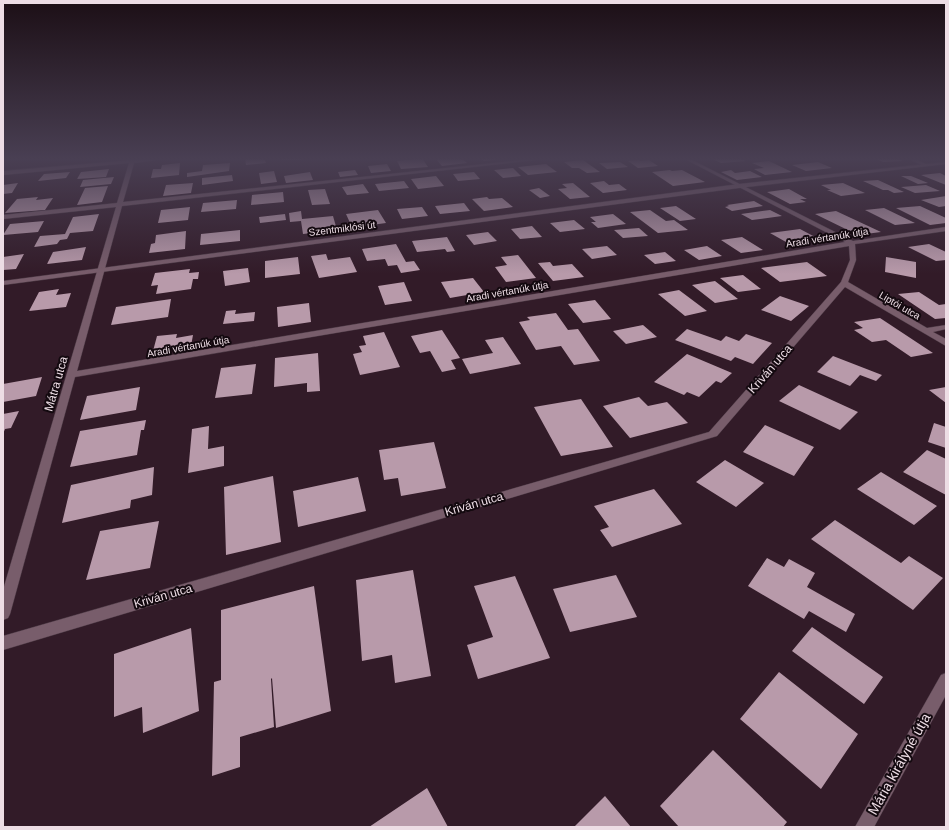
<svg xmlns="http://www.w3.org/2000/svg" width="949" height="830" viewBox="0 0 949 830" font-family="Helvetica,sans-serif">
<rect width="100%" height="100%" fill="#321b28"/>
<path fill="#b89aaa" d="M245,158H264L266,163L246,165Z
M281,158H302L303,160H282Z
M422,158L428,167L401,169L397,161Z
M435,158H461L467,163L442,166Z
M479,158H500L502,159L484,161Z
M710,158H739L746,161L721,163Z
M874,158H895L903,161L883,162Z
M583,160L600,172L587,173L579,168H572L564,162Z
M638,160L641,161L649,160L658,166L638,168L628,161Z
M769,161L792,172L765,175L754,169L764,168L752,163Z
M620,162L628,167L607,169L599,163Z
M818,162L832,168L806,171L792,165Z
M180,163L179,175L151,178L153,169H161L162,165Z
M230,163L229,171L187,177V173L202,171L203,165Z
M387,164L391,171L371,173L368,166Z
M546,164L557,172L528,175L518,167Z
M513,168L521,176L503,178L494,170Z
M109,169L106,177L77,179L81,172Z
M355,170L358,175L340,177L338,172Z
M670,170L672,171L682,170L705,182L673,186L652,172Z
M731,170L735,173L750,171L762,177L737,180L721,172Z
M274,171L277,182L261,184L259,173Z
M70,172L66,178L38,181L44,174Z
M310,172L313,180L286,183L284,176Z
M474,172L480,179L458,181L453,174Z
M940,173L946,176V185L921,175Z
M232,175L233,181L202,185V178Z
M436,176L444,186L418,189L411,179Z
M901,176H911L928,183L918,184Z
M114,177L111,184L80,187L83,180Z
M878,180L904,192L894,193L888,190H883L863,181Z
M404,181L409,188L379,191L375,184Z
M604,181L609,185L619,184L627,190L603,193L590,183Z
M18,183L12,193L3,194V185Z
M193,183L191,193L163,196L166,185Z
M573,183L590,197L570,199L558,189L567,188L562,184Z
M843,183L865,193L841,196L827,190H831L821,185Z
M363,184L369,193L347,195L342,187Z
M926,185L940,191L915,193L901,187Z
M108,186L102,202L77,205L85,188Z
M539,188L550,196L540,198L529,190Z
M325,189L330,204L312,205L308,190Z
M789,189L807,199H800L806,202L790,204L767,192Z
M283,192L284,202L251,205L252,195Z
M946,196V206L939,207L921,200Z
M38,197L36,200L53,198L45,210L5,213L17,199Z
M487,197L489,199L502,198L513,207L484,211L472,199Z
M237,200L236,209L201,212L203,203Z
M754,201L763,206L732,211L725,207L729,206L727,205Z
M464,203L470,211L440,214L435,206Z
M676,206L696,219L680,221L660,208Z
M920,206L946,218V223L930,225L896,208Z
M190,207L188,220L158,223L161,210Z
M422,207L428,216L402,219L397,209Z
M884,208L915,223L895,225L865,210Z
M378,210L386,223L364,226L362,223L351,225L346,214Z
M650,210L666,221L674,220L688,230L658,233L630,212Z
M770,210L782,216L752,220L741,214Z
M301,211L302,219L333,216L337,230L303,234L301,221L290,222L289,213Z
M836,211L881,232L858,235L815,214Z
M99,214L93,231L70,233L67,239L60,240L57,244L34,247L40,236L65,234L73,217Z
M285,214L286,220L260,223L259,217Z
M613,214L626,224L598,228L591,222H596L590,217Z
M574,220L585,229L560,232L550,223Z
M44,221L38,232L3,235L10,224Z
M532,226L542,237L520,239L511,229Z
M639,228L648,236L623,238L614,230Z
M800,229L817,238L786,242L770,233Z
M240,230V241L200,245L201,234Z
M186,231L185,249L149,253L151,244L155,243L156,235Z
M488,232L497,241L474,245L466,235Z
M447,237L455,251L447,252L445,249L417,252L412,241Z
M742,237L763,250L741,253L721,240Z
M396,244L406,262L414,261L420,270L401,273L397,265L388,266L385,259L367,261L362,249Z
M929,244L946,252V260L936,261L908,247Z
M607,246L617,255L592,259L582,249Z
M707,246L722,256L699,260L684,250Z
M86,247L82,260L47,264L53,252Z
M665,252L676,261L655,264L644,255Z
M24,254L16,269L3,270V257Z
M326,254L328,260L350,257L357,272L319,278L311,256Z
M518,255L536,278L506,282L495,267L507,265L501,257Z
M298,257L300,274L265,278V261Z
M886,257L916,262V278L885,272Z
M550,262L553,266L572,264L584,277L553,281L538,263Z
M807,262L827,276L780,282L761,268Z
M248,268L250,282L225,286L223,271Z
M190,269L189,273L199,272L198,279H193L191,289L156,294L158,285L151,286L155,273Z
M743,275L761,289L738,292L720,278Z
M473,278L484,292L450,298L441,282Z
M715,281L738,299L715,303L692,285Z
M404,282L412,301L385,305L378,286Z
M59,289L56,295L71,293L66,307L29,311L39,292Z
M679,290L707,311L685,316L658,294Z
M919,292L939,305L946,304V318L935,319L898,294Z
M780,296L809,306L791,321L761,310Z
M171,299L168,317L111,325L116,307Z
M595,300L611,319L583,323L568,304Z
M309,303L311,322L278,327L277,307Z
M236,310L235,314L255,312L254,321L223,324L226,311Z
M556,313L568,330L578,329L600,361L574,365L561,346L536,350L519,322L530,320L527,317Z
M880,318L933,353L911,357L886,340L872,342L854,330L863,328L854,322Z
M643,325L657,337L626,344L613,331Z
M687,329L721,341L726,336L739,341L746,334L772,343L753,364L735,357L731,361L675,340Z
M442,330L460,358L451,360L456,369L442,372L430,351L420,353L411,336Z
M384,332L400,367L360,375L353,354L362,352L359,346L366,345L363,336Z
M177,334L176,338L193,335L191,346L153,351L157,336Z
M503,337L521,364L470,374L462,359L493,353L485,340Z
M318,353L320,391L307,392V383L274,387L275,358Z
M687,354L732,373L721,383L716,381L699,397L687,392L684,395L654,382Z
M833,356L882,375L876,381L860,375L850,386L817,372Z
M256,364L252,394L215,398L221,368Z
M42,377L36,396L3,402V384Z
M799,385L858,412L840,430L779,401Z
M140,387L136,410L80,420L87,396Z
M946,387V403L929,390Z
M639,397L648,406L667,402L688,423L630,438L603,406Z
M581,399L613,447L561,456L534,407Z
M19,411L11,428L5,429L3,434V414Z
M146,420L144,430H141L137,455L70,467L80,431Z
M934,423L946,427V448L928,442Z
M765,425L814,447L794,476L743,452Z
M209,426L208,449L224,446V466L188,473L192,429Z
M434,442L446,488L401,496L398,478L384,480L379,450Z
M927,450L946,459V495L903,472Z
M725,460L764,483L736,507L696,482Z
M154,467L152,495L131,500L130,508L62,523L71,485Z
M881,472L937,506L914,525L857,489Z
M273,476L281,542L226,555L224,487Z
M358,477L366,511L298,527L293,491Z
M654,489L682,524L612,547L600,530L609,527L594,506Z
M835,520L901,563L909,556L943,578L913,610L811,539Z
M159,521L150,568L86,580L100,531Z
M767,558L784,567L789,559L815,573L807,587L855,614L846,632L809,611L804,619L748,586Z
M413,570L431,676L395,683L392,655L362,661L356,580Z
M616,575L637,617L570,632L553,589Z
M515,576L550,658L478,679L467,645L493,637L474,586Z
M314,586L331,711L276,728L272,678L271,679L274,727L240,737V767L212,776L214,682L221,680V610Z
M812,627L883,677L864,704L792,651Z
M191,628L199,711L143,733L142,707L114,717V654Z
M779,672L858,734L821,789L740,719Z
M713,750L787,822L783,827H679L660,806Z
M427,788L448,827H369Z
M605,796L631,827H574Z"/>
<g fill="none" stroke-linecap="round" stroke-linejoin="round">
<g stroke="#4b3944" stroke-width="1">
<path id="street" d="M156,158H171L134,163L123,202L541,158H554L122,206L77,371L845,242L683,158H688L853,241L946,227V231L855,244L856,260L848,282L927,328L946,325V329L933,332L946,339V346L845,287L717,436L3,650V636L709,432L841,282L850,260L849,246L75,377L10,614L8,618L3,620V590L116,207L3,219V215L117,203L129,163L3,175V171Z
M907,158H913L928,165L924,166Z
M946,673V695L874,827H855L941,675Z"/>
</g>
<g stroke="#4b3944" stroke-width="1">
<path id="secondary" d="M946,162V164L739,188L3,285V281L739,184Z"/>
</g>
<use href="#street" fill="#785d6b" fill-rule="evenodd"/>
<use href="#secondary" fill="#785d6b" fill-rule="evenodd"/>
</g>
<linearGradient id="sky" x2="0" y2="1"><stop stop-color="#1c0f16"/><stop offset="0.58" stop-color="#493f53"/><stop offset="1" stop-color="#493f53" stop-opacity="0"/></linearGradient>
<rect width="949" height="274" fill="url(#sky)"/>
<g text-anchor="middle" stroke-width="4" stroke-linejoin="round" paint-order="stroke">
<g font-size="10" fill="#eddde5" stroke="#13090f">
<text transform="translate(342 228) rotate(-7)" y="4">Szentmiklósi út</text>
<text transform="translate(827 237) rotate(-9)" y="4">Aradi vértanúk útja</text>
<text transform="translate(507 291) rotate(-10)" y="4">Aradi vértanúk útja</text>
<text transform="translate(900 305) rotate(30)" y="4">Liptói utca</text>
<text transform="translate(188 346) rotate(-10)" y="4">Aradi vértanúk útja</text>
</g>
<g font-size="12" fill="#eddde5" stroke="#13090f">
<text transform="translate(770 369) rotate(-49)" y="4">Kriván utca</text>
<text transform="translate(56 384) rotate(-74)" y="4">Mátra utca</text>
<text transform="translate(474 504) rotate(-16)" y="4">Kriván utca</text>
<text transform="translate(163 596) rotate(-16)" y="4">Kriván utca</text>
</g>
<g font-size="14" fill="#eddde5" stroke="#13090f">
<text transform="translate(899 764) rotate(-61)" y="5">Mária királyné útja</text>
</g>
</g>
<rect width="949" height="830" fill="none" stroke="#eddde5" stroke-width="8"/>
</svg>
